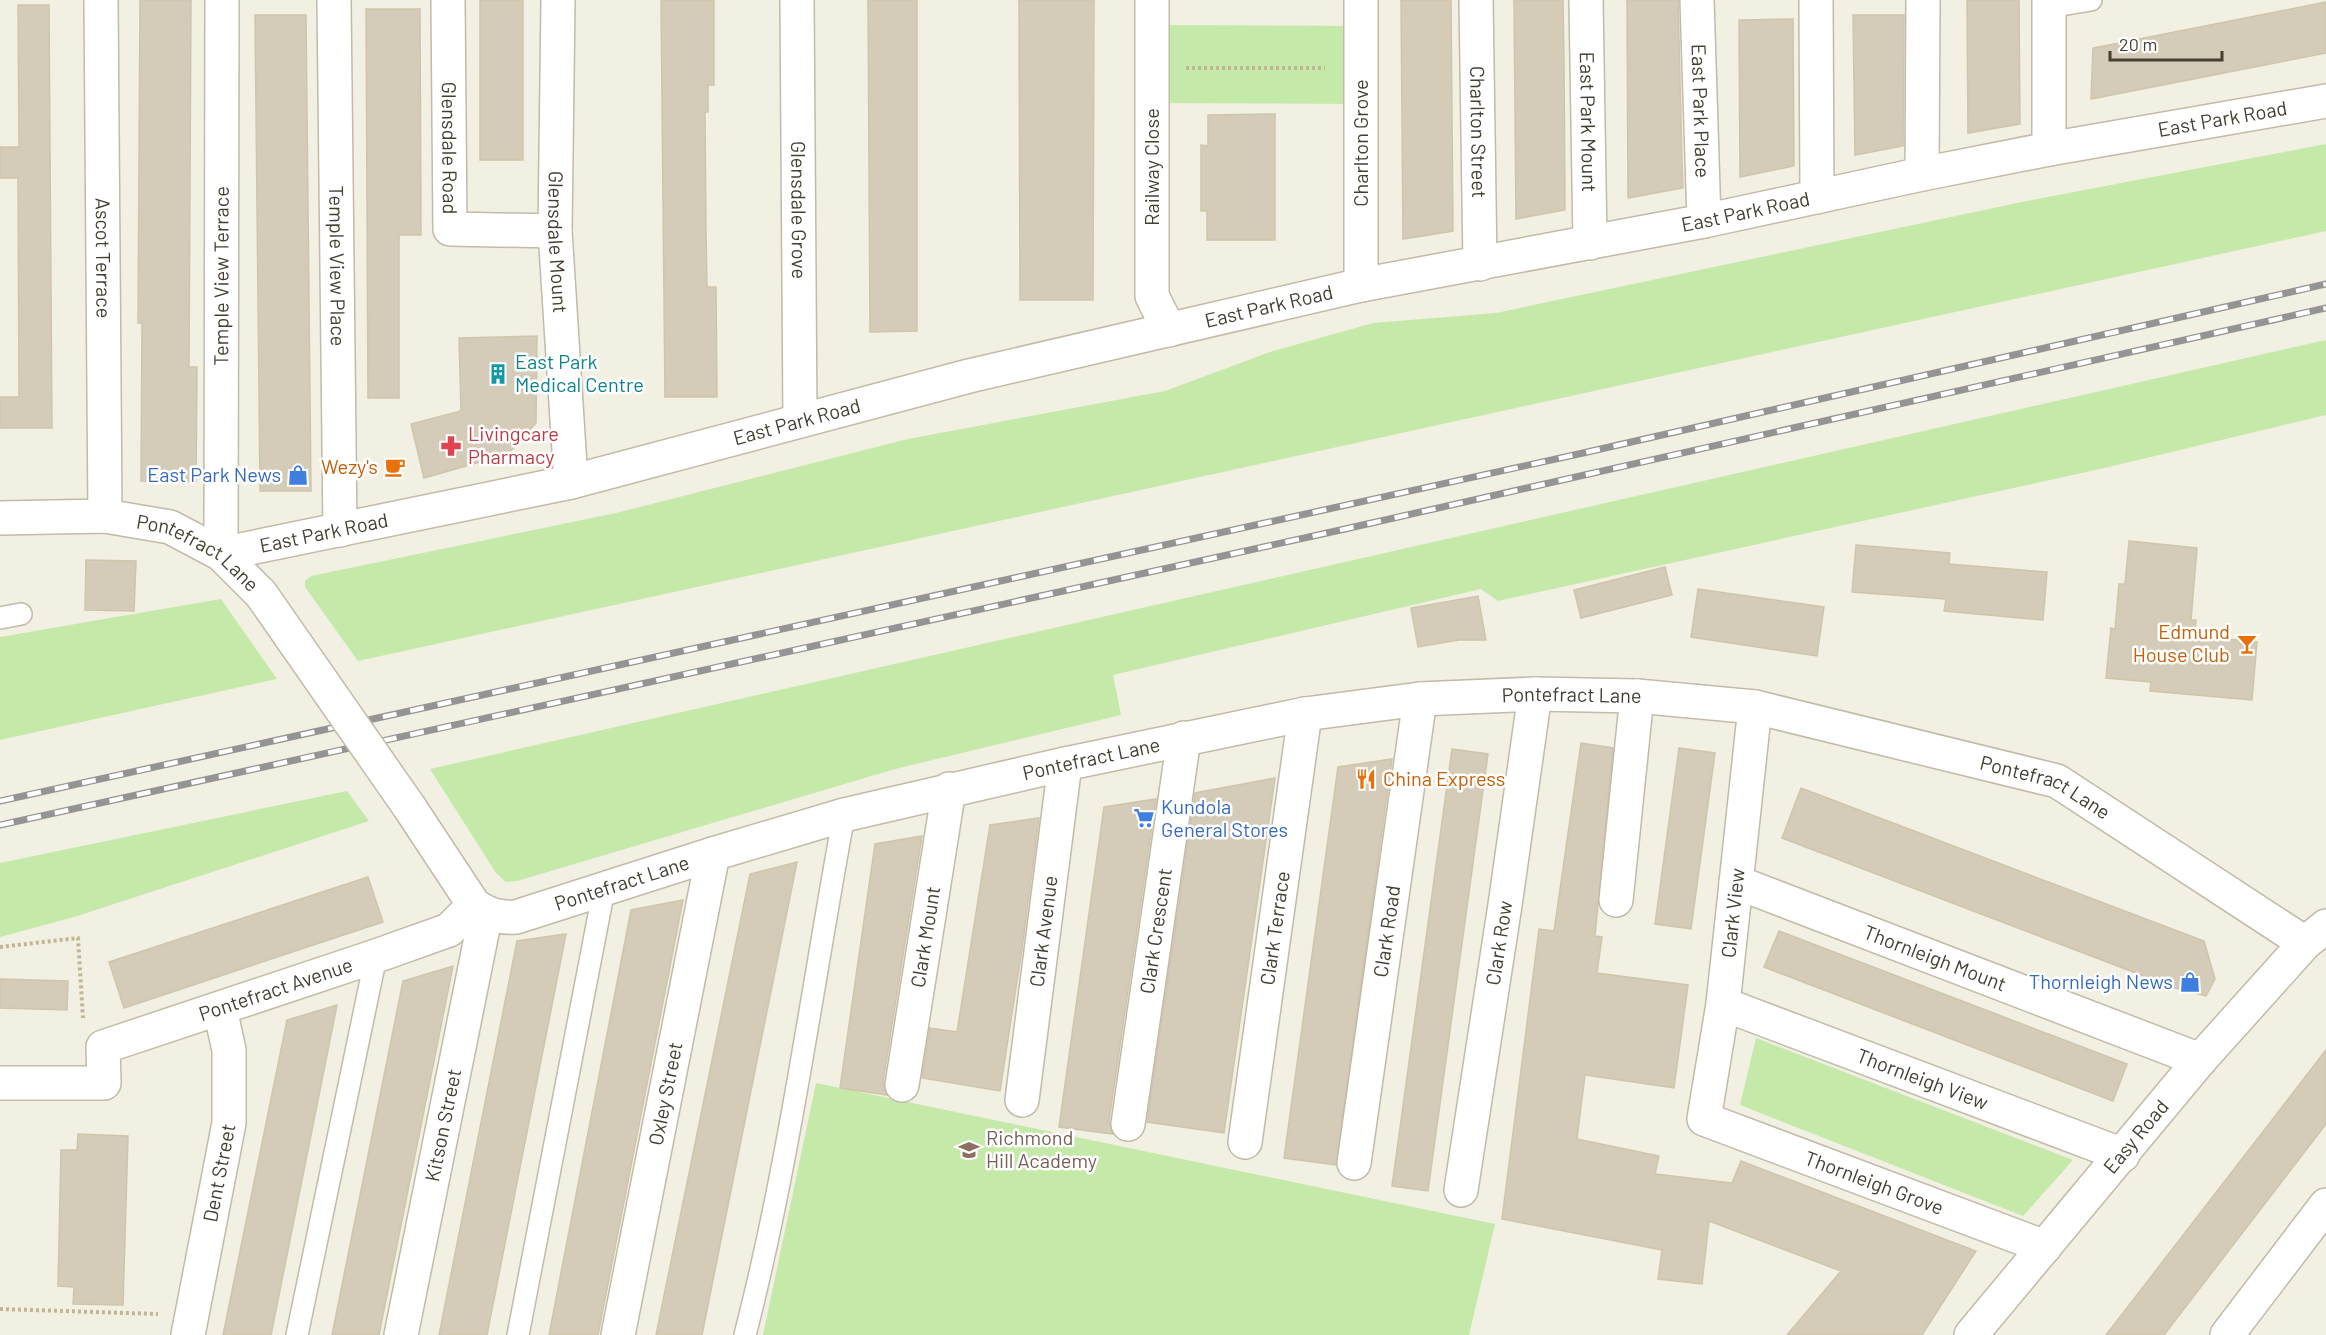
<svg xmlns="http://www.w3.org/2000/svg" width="2326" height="1335" viewBox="0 0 2326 1335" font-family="Barlow,sans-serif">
<rect width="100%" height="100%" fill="#f2efe3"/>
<path fill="#c5e9a9" d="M1152,25L1361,26V104L1152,103Z
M2326,144V231L358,661L305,587V581L311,576L616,513L908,439L1165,391L1270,352L1373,323L1496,313L2022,202Z
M2326,340V415L2109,467L1498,601L1481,589L1113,675L1121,715L895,769L517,881L506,882L496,873L430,769Z
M221,599L277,679L0,740V637Z
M347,791L369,821L74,917L0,937V863Z
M1756,1038L2073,1160L2023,1216L1740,1105Z
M816,1083L1495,1224L1469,1335H763Z"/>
<path fill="#d4ccb8" stroke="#cfc5ab" stroke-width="1.5" d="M140,0H191L189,367H197L196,482L141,481L142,323H138Z
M480,0H523V160H480Z
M661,0H714V85H708V112H705L706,230L707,287H716L717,397H665Z
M868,0H917V331L870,332Z
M1019,0H1094L1093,300H1020Z
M1401,0H1451L1453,231L1403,239Z
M1514,0H1563L1564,59L1565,210L1516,219Z
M1627,0H1678L1682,161L1683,188L1628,198Z
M1967,0H2019L2020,124L1968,133Z
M2326,2V53L2091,99L2093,48Z
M18,5H49L52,428H0V397H19L18,178H0V147H19Z
M366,9H420L421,235H399V398H368Z
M255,15H306L311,491H260Z
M1853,15H1904L1903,146L1855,155Z
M1793,19L1794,166L1740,177L1739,20Z
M1275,114V240H1207V211H1201V145L1208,146V115Z
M537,336L536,423L508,454L424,478L411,424L461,411L459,338Z
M2129,541L2197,548L2191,620H2196L2194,636L2257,642L2252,700L2150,691L2151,682L2106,678L2111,628L2115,629L2119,584H2125Z
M1856,545L1950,553L1949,564L2047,572L2043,620L1944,611L1946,599L1852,592Z
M86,560L136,561L134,611L85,610Z
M1665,567L1672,595L1581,618L1574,590Z
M1698,589L1824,607L1817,656L1691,637Z
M1478,596L1486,640H1459L1418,647L1411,608Z
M1581,743L1613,748L1595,936L1602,937L1597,973L1688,985L1674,1088L1585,1075L1577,1139L1659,1156L1655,1174L1732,1183L1741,1161L1976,1251L1922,1335H1787L1841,1271L1709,1221L1702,1284L1658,1279L1662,1250L1502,1219L1539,929L1554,931Z
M1679,748L1715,753L1691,929L1655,924Z
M1452,749L1488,754L1428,1191L1392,1186Z
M1392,759L1336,1165L1284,1158L1338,767Z
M1275,778L1224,1133L1147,1122L1195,793Z
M1801,788L2204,941L2215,979L2206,996L2175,988L1782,838Z
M1156,799L1109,1121L1113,1134L1059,1127L1104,807Z
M1039,818L1022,949L1000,1091L922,1078L930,1028L957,1032L990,825Z
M922,836L883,1082L887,1095L840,1088L875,844Z
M797,862L702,1335H656L750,874Z
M368,877L383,922L124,1008L109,962Z
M683,900L598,1335H549L631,910Z
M1779,931L2127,1064L2113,1101L1764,967Z
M566,934L487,1335H439L517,941Z
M453,966L379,1335H332L403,981Z
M0,979L68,981L67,1010L0,1008Z
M337,1005L271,1335H223L287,1020Z
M2326,1050V1124L2164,1335H2106Z
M78,1134L128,1136L123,1305L73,1304L74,1287L58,1286L61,1150H77Z"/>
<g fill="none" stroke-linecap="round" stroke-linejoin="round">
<g stroke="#c1bba8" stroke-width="24">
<path id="service" d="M2049,7L2091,0
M0,618L21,614
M297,1335L376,956
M518,1335L604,889
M745,1335C789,1164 812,988 844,815"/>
</g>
<g stroke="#c1bba8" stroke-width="36">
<g id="minor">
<path id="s1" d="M101,0L105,516"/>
<path id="s2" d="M334,0L340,530"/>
<path id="s3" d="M448,0L450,229L555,231"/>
<path id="s4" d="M558,0L555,231L571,482"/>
<path id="s5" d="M797,0L800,420"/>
<path d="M1152,0V296L1169,330"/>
<path id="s6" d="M1476,0L1480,264"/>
<path id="s7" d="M1586,0L1590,243"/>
<path id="s8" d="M1697,0L1704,221"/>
<path d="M1816,0L1817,197"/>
<path d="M2049,0V149"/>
<path d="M1922,174L1923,0"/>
<path d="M1361,285V0"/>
<path id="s9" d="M221,554L222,0"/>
<path id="s10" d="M1755,707L1723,1004L1704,1119L2045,1247"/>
<path id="s11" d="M1736,882L2200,1060"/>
<path d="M1616,900L1637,696"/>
<path id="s12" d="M1723,1004L2123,1155"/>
<path id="s13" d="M0,1083H104L103,1047L376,956L449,930L474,905"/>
<path id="s14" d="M902,1085L949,789"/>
<path id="s15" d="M1022,1100L1065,764"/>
<path id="s16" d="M1128,1124L1184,738"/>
<path id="s17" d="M1245,1142L1305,714"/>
<path id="s18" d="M1354,1163L1420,699"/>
<path id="s19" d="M1461,1190L1505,905L1535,694"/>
<path id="s20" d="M188,1335L229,1123V1050L220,1009"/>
<path id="s21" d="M401,1335L486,913"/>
<path id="s22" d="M618,1335L713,854"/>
<path d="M2227,1335L2326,1205"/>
</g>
</g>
<g stroke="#c1bba8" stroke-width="36">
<g id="tertiary">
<path id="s23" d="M0,518L105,516L170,527L221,554L261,594"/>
<path id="s24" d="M221,554L571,482L969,376L1361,285L1704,221L1922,174L2049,149L2326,101"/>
<path id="s25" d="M410,808L474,905C488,915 499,918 516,917L713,854L844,815L1065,764L1305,714L1420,699L1535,694L1637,696L1755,707L2057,781L2305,943"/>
<path id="s26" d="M1971,1335L2200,1060L2305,943L2326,926"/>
</g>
</g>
<path stroke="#c0b696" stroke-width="4" stroke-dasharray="3 3" stroke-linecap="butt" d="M1186,68H1325
M0,947L78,938L83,1018
M0,1309L158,1314"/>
<use href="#service" stroke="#fff" stroke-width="21"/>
<use href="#minor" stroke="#fff" stroke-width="33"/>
<use href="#tertiary" stroke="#fff" stroke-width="33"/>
<g stroke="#949494" stroke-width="7">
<path id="rail" d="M0,801L1583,453L2326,284
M0,825L1336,531L2326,308"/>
</g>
<use href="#rail" stroke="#fff" stroke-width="4.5" stroke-dasharray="14" stroke-linecap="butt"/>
<g stroke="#c1bba8" stroke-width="36" stroke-linecap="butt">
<path id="tertiary-bridge" d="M261,594L410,808"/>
</g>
<use href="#tertiary-bridge" stroke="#fff" stroke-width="33"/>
</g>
<defs>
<g id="building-bare" transform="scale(1.62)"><path d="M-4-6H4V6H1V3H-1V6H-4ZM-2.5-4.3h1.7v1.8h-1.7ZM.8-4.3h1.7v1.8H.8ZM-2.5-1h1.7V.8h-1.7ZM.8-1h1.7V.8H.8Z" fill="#0f9aa8" stroke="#fff" stroke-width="2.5" paint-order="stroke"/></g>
<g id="pharmacy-bare" transform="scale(1.62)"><path d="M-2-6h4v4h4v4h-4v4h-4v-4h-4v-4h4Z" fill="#e0444e" stroke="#fff" stroke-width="2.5" paint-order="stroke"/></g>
<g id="cafe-bare" transform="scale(1.62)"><path d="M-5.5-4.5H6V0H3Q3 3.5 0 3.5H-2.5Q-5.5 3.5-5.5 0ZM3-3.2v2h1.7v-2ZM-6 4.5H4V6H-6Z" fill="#e8710a" stroke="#fff" stroke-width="2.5" paint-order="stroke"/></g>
<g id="shop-bare" transform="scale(1.62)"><path d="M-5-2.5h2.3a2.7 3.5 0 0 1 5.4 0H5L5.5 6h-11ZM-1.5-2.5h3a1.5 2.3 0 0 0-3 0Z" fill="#3f7fe0" stroke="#fff" stroke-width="2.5" paint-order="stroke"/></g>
<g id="bar-bare" transform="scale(1.62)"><path d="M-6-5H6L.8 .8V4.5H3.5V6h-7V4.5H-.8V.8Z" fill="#e8710a" stroke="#fff" stroke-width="2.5" paint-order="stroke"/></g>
<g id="restaurant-bare" transform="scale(1.62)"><path d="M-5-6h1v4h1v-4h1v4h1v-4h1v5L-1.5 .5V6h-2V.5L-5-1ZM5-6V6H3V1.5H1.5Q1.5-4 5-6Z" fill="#e8710a" stroke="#fff" stroke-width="2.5" paint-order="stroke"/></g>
<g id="supermarket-bare" transform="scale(1.62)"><path d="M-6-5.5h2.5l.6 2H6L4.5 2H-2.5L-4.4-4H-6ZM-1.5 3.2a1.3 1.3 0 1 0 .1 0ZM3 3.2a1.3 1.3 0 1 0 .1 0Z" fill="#3f7fe0" stroke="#fff" stroke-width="2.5" paint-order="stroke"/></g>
<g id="school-bare" transform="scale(1.62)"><path d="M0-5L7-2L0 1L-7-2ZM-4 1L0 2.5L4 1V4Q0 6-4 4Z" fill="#8d6e63" stroke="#fff" stroke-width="2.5" paint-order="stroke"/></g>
</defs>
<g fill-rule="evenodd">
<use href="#building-bare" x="498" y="374"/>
<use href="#pharmacy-bare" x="451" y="446"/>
<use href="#cafe-bare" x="395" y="467"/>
<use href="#shop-bare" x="298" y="475"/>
<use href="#bar-bare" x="2247" y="644"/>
<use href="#restaurant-bare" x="1366" y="779"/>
<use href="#supermarket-bare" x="1144" y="818"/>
<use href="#shop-bare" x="2190" y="982"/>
<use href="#school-bare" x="969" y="1150"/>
</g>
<g text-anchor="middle" stroke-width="5" stroke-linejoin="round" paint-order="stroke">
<g font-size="20" fill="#443f33" stroke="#fff">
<text dy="7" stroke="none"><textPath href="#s8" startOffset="111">East Park Place</textPath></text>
<text dy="7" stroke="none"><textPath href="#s24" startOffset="2049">East Park Road</textPath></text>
<text dy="7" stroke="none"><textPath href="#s7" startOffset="122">East Park Mount</textPath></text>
<text dy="7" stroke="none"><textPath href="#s6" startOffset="132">Charlton Street</textPath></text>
<text transform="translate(1361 143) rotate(-90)" y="7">Charlton Grove</text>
<text dy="7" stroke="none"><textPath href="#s3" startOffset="148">Glensdale Road</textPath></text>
<text transform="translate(1152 167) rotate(-90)" y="7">Railway Close</text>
<text dy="7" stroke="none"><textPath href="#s5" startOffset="210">Glensdale Grove</textPath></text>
<text dy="7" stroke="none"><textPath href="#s24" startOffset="1563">East Park Road</textPath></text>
<text dy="7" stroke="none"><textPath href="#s4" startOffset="242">Glensdale Mount</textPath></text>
<text dy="7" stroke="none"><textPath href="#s1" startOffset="258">Ascot Terrace</textPath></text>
<text dy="7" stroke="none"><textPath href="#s2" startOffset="266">Temple View Place</textPath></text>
<text dy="7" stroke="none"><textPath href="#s9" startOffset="278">Temple View Terrace</textPath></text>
<text dy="7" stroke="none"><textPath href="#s24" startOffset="1077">East Park Road</textPath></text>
<text dy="7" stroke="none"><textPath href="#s24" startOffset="591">East Park Road</textPath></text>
<text dy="7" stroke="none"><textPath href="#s24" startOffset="105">East Park Road</textPath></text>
<text dy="7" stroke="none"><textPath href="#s23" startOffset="207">Pontefract Lane</textPath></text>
<text dy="7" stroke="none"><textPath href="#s25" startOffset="1244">Pontefract Lane</textPath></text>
<text dy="7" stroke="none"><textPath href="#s25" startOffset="758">Pontefract Lane</textPath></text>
<text dy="7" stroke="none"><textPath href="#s25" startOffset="1730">Pontefract Lane</textPath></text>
<text dy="7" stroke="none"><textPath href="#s25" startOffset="272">Pontefract Lane</textPath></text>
<text transform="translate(1733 913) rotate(-84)" y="7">Clark View</text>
<text dy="7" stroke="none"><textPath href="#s17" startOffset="216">Clark Terrace</textPath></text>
<text dy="7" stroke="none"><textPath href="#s16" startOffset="195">Clark Crescent</textPath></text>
<text dy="7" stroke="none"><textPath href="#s18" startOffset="234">Clark Road</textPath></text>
<text dy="7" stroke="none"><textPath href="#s15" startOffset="170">Clark Avenue</textPath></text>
<text dy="7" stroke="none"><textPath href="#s14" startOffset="150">Clark Mount</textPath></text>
<text dy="7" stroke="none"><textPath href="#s19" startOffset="250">Clark Row</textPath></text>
<text dy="7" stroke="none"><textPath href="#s11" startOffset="213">Thornleigh Mount</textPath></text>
<text dy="7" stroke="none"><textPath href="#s13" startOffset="322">Pontefract Avenue</textPath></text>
<text dy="7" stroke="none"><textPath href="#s12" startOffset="213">Thornleigh View</textPath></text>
<text dy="7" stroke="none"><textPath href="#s22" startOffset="246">Oxley Street</textPath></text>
<text dy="7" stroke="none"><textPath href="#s21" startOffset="214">Kitson Street</textPath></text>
<text dy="7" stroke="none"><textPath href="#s26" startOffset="258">Easy Road</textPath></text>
<text dy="7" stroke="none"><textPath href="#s20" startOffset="165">Dent Street</textPath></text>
<text dy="7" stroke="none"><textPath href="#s10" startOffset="597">Thornleigh Grove</textPath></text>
</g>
<g font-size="20" fill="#0d838f" stroke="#fff" text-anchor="start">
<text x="515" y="369">East Park<tspan x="515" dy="23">Medical Centre</tspan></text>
</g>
<g font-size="20" fill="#be3a42" stroke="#fff" text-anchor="start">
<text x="468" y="441">Livingcare<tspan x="468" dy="23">Pharmacy</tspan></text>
</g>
<g font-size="20" fill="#c56008" stroke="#fff" text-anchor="end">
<text x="378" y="474">Wezy's</text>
<text x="2230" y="639">Edmund<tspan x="2230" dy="23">House Club</tspan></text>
<text x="1383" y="786" text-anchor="start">China Express</text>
</g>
<g font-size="20" fill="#366cbe" stroke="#fff" text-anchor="end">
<text x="281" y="482">East Park News</text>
<text x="1161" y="814" text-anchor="start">Kundola<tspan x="1161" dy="23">General Stores</tspan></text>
<text x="2173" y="989">Thornleigh News</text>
</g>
<g font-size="20" fill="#785e54" stroke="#fff" text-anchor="start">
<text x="986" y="1145">Richmond<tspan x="986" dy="23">Hill Academy</tspan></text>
</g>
</g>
<path d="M2110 51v9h112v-9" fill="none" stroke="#443f33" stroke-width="3"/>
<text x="2119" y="51" font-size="18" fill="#443f33" stroke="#ffffff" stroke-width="4.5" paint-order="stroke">20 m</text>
</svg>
